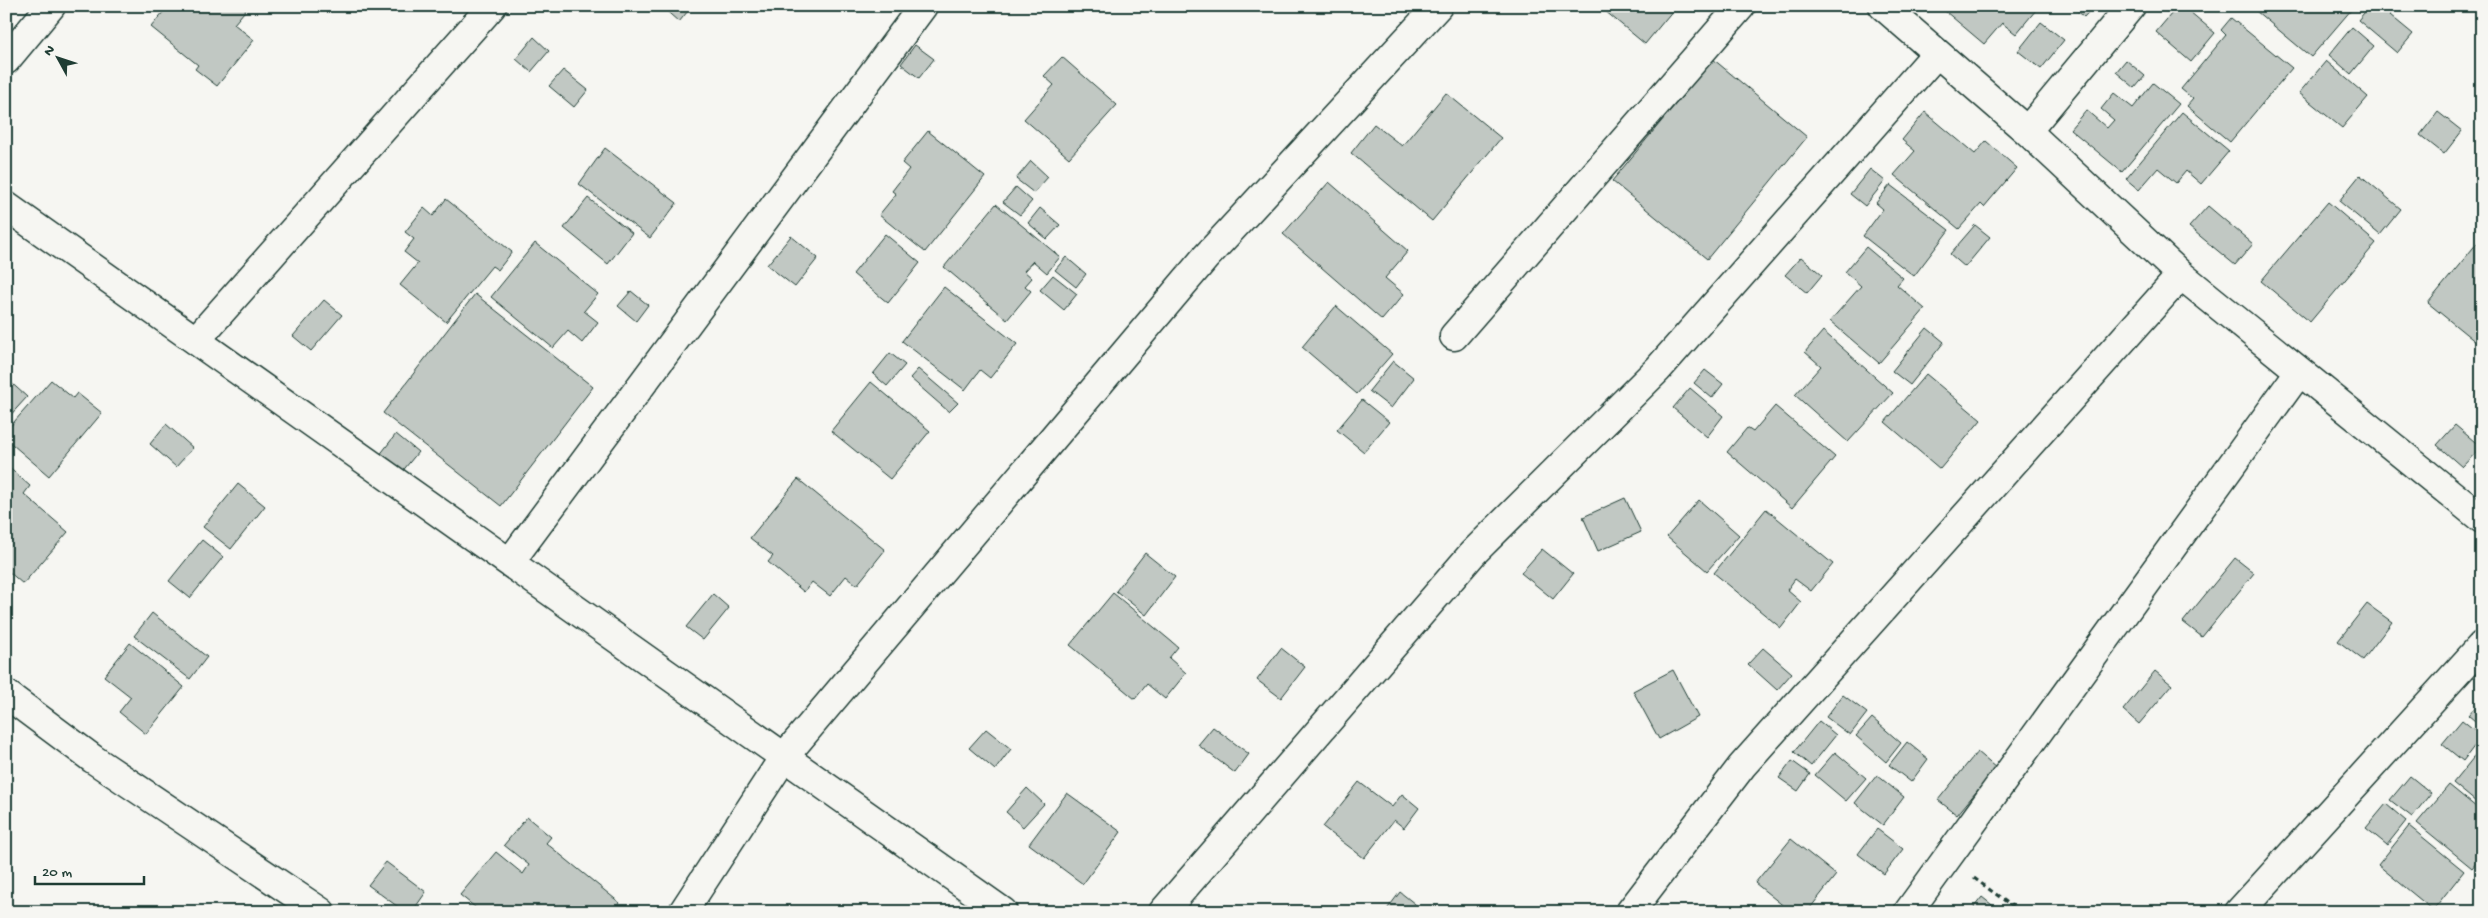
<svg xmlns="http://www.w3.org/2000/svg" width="2488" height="918" viewBox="0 0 2488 918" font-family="'Gochi Hand',sans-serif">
<rect width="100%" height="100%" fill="#f6f6f2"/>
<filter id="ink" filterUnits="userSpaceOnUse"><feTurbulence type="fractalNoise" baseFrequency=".02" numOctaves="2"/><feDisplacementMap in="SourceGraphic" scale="10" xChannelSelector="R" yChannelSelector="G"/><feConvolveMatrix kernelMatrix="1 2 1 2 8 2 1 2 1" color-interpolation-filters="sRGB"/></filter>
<g filter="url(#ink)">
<path fill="#c1c8c3" stroke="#1f3d34" d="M168,6H249L234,24L254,40L217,86L195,69L198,65L151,27Z
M661,6H692L679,22Z
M1599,6H1670L1674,9L1645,44Z
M1939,6H2032L2036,10L2016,34L2002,23L1984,44Z
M2072,6H2094L2084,17Z
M2178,6H2183L2215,33L2191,62L2156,32Z
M2250,6H2349L2352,9L2311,57Z
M2370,6H2387L2393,11L2390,15L2413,34L2397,53L2358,20Z
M2231,18L2292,68L2230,142L2187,106L2193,99L2181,89L2226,35L2221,30Z
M2041,22L2064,40L2041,69L2018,51Z
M2352,27L2374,46L2351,74L2329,55Z
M534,37L549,51L531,72L516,59Z
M915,45L934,59L919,78L901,64Z
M1062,57L1117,105L1069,158L1024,119L1054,85L1044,76Z
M1713,59L1807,137L1707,259L1612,181Z
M2126,60L2145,76L2135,88L2116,72Z
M2326,61L2368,97L2342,128L2299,93Z
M563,70L588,90L574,107L549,86Z
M2153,83L2179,104L2122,172L2070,129L2086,110L2107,128L2114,120L2101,109L2114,93L2133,108Z
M1446,93L1501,138L1432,221L1351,153L1374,124L1402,146Z
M1925,112L1975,154L1986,141L2017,168L1984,207L1981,204L1959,229L1894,175L1915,151L1902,140Z
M2182,112L2229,151L2201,184L2186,171L2176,183L2158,168L2139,190L2126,179Z
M2438,112L2462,131L2444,154L2420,135Z
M928,131L985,177L925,252L879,215L896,194L892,191L909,169L902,163Z
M605,148L677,203L650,238L579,184Z
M1031,161L1048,177L1034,193L1016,179Z
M1870,169L1885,181L1865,206L1850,194Z
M2360,175L2401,209L2380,235L2339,201Z
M1329,182L1408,251L1385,278L1404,294L1382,320L1283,234Z
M1890,185L1949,230L1914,276L1863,236L1883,209L1876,203Z
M1016,187L1032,201L1020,215L1003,202Z
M588,198L632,233L608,264L564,228Z
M446,199L512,252L498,270L492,266L446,322L400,285L418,263L404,252L414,239L405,232L424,208L433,216Z
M2328,202L2376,243L2310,322L2261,281Z
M996,204L1060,257L1047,273L1033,261L1024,271L1032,278L1025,286L1031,291L1007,320L944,267Z
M2208,206L2253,244L2235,265L2189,227Z
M1040,208L1060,225L1047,239L1028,223Z
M1975,225L1990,237L1965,267L1950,254Z
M885,234L920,263L888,303L853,274Z
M791,236L818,258L795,287L767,265Z
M2482,237V347L2428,303Z
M535,243L598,294L584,311L598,322L582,343L568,331L553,348L491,297Z
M1866,247L1903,278L1897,285L1925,309L1879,363L1830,321L1861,286L1845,272Z
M1066,257L1086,274L1076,287L1055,270Z
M1801,257L1822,275L1807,293L1785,275Z
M1053,275L1077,294L1064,310L1040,290Z
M944,287L1017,344L990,378L980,370L965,390L902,341Z
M631,291L648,305L636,321L618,306Z
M475,294L593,387L501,506L383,413Z
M324,300L342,315L311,351L293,336Z
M1336,306L1392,354L1357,394L1302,347Z
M1927,328L1944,342L1910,385L1892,371Z
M1823,331L1893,393L1848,442L1795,395L1821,366L1805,352Z
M890,353L905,365L887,386L873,374Z
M1393,361L1414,378L1391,408L1369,391Z
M918,369L958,403L949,412L910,378Z
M1705,370L1723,384L1712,398L1694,383Z
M1926,374L1981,420L1940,469L1885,422Z
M6,378L27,397L6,420Z
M51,380L73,398L77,393L102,413L49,476L6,439V431Z
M871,382L930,431L890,479L831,431Z
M1690,388L1723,416L1707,437L1673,408Z
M1362,400L1389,422L1364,452L1337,430Z
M1775,406L1835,457L1792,508L1727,452L1747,428L1753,432Z
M166,424L193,448L176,467L150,444Z
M2455,425L2481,447L2462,467L2437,445Z
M396,434L418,452L401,473L379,456Z
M6,465L30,486L24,494L68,532L23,584L8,571L6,573Z
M798,479L885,550L857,585L846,576L830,596L812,582L804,592L768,562L773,556L750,538Z
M238,484L265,506L231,549L203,527Z
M1625,498L1641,532L1598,551L1583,517Z
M1699,500L1739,535L1707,571L1667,537Z
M1766,509L1833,564L1811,591L1795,579L1787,590L1801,602L1781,628L1714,573Z
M202,540L223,557L190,598L169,581Z
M1542,549L1573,574L1553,599L1521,573Z
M1145,553L1175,577L1146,615L1116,591Z
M2235,558L2254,573L2202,637L2183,622Z
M1113,593L1178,647L1169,658L1186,673L1165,699L1147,684L1135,699L1070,645Z
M713,594L729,608L703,640L686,627Z
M2367,604L2392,622L2363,660L2338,641Z
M152,613L207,657L190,679L134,636Z
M130,643L184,687L146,734L119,712L131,697L104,676Z
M1281,648L1305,667L1281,698L1257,680Z
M1763,648L1792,673L1777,690L1748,664Z
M1673,670L1698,717L1659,739L1633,691Z
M2155,671L2172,685L2139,724L2123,710Z
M1843,695L1867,713L1850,735L1826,717Z
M2482,699V727L2468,715Z
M1872,718L1901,743L1886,762L1856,736Z
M2462,720L2482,736L2463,761L2442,744Z
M1819,721L1836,735L1811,766L1794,752Z
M1213,727L1249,754L1235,773L1198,745Z
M986,729L1011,749L995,770L969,748Z
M1907,742L1928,759L1911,782L1889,765Z
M2482,747V807L2453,783Z
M1835,752L1866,778L1846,801L1815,775Z
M1977,752L1996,768L1957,815L1938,800Z
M1792,761L1810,774L1798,791L1779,778Z
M1877,775L1904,797L1883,825L1855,803Z
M2410,776L2431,793L2412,817L2390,800Z
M1359,782L1392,807L1402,794L1419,808L1404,828L1394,820L1364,858L1323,827Z
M2449,785L2482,812V856L2472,868L2417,823Z
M1027,788L1044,804L1023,827L1006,812Z
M1067,793L1121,832L1083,884L1029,844Z
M2386,804L2406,821L2387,845L2366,828Z
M527,817L551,837L546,843L620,903L613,912H510L506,909L504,912H481L460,895L496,852L523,874L529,865L504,845Z
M2409,826L2464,871L2433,910L2378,865Z
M1877,829L1903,849L1884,874L1858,854Z
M1791,839L1836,875L1807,912H1791L1755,883Z
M386,862L426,892L412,912H405L368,885Z
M1400,892L1425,912H1385Z
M1982,897L2001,912H1970Z"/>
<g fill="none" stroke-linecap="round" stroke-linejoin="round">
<g stroke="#1f3d34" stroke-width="31">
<path id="street" d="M1883,6L2027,131L2181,275L2482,519
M6,60L51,6
M2027,131L2131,6
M1454,336L1741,6
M196,340L492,6
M510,562L923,6
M6,694L93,759L321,912
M683,912L784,757L1205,258L1438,6
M1163,912L1473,553L1658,369L1937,53
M1630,912L1742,766L2181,275
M1908,912L2299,372
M2239,912L2482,645"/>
</g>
<g stroke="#1f3d34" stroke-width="31">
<path id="secondary" d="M6,206L1003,912"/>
</g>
<path stroke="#1f3d34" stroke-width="3" stroke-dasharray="5 4" stroke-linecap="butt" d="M1974,878L2020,912"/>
<use href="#street" stroke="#f6f6f2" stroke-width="28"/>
<use href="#secondary" stroke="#f6f6f2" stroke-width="28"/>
</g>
</g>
<rect width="2488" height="918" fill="none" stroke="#f6f6f2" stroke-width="25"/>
<rect x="12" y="12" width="2463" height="893" fill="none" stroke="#1f3d34" stroke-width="2" filter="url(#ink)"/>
<g transform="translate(58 58) rotate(310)" stroke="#f6f6f2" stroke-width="4" paint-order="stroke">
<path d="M0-4L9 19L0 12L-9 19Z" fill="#1f3d34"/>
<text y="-8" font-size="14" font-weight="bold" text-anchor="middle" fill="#1f3d34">N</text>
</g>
<path d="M35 876v8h109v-8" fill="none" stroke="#1f3d34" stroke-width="2.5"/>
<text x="42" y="876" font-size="15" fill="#1f3d34" stroke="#f6f6f2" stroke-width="4" paint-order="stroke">20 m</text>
</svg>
